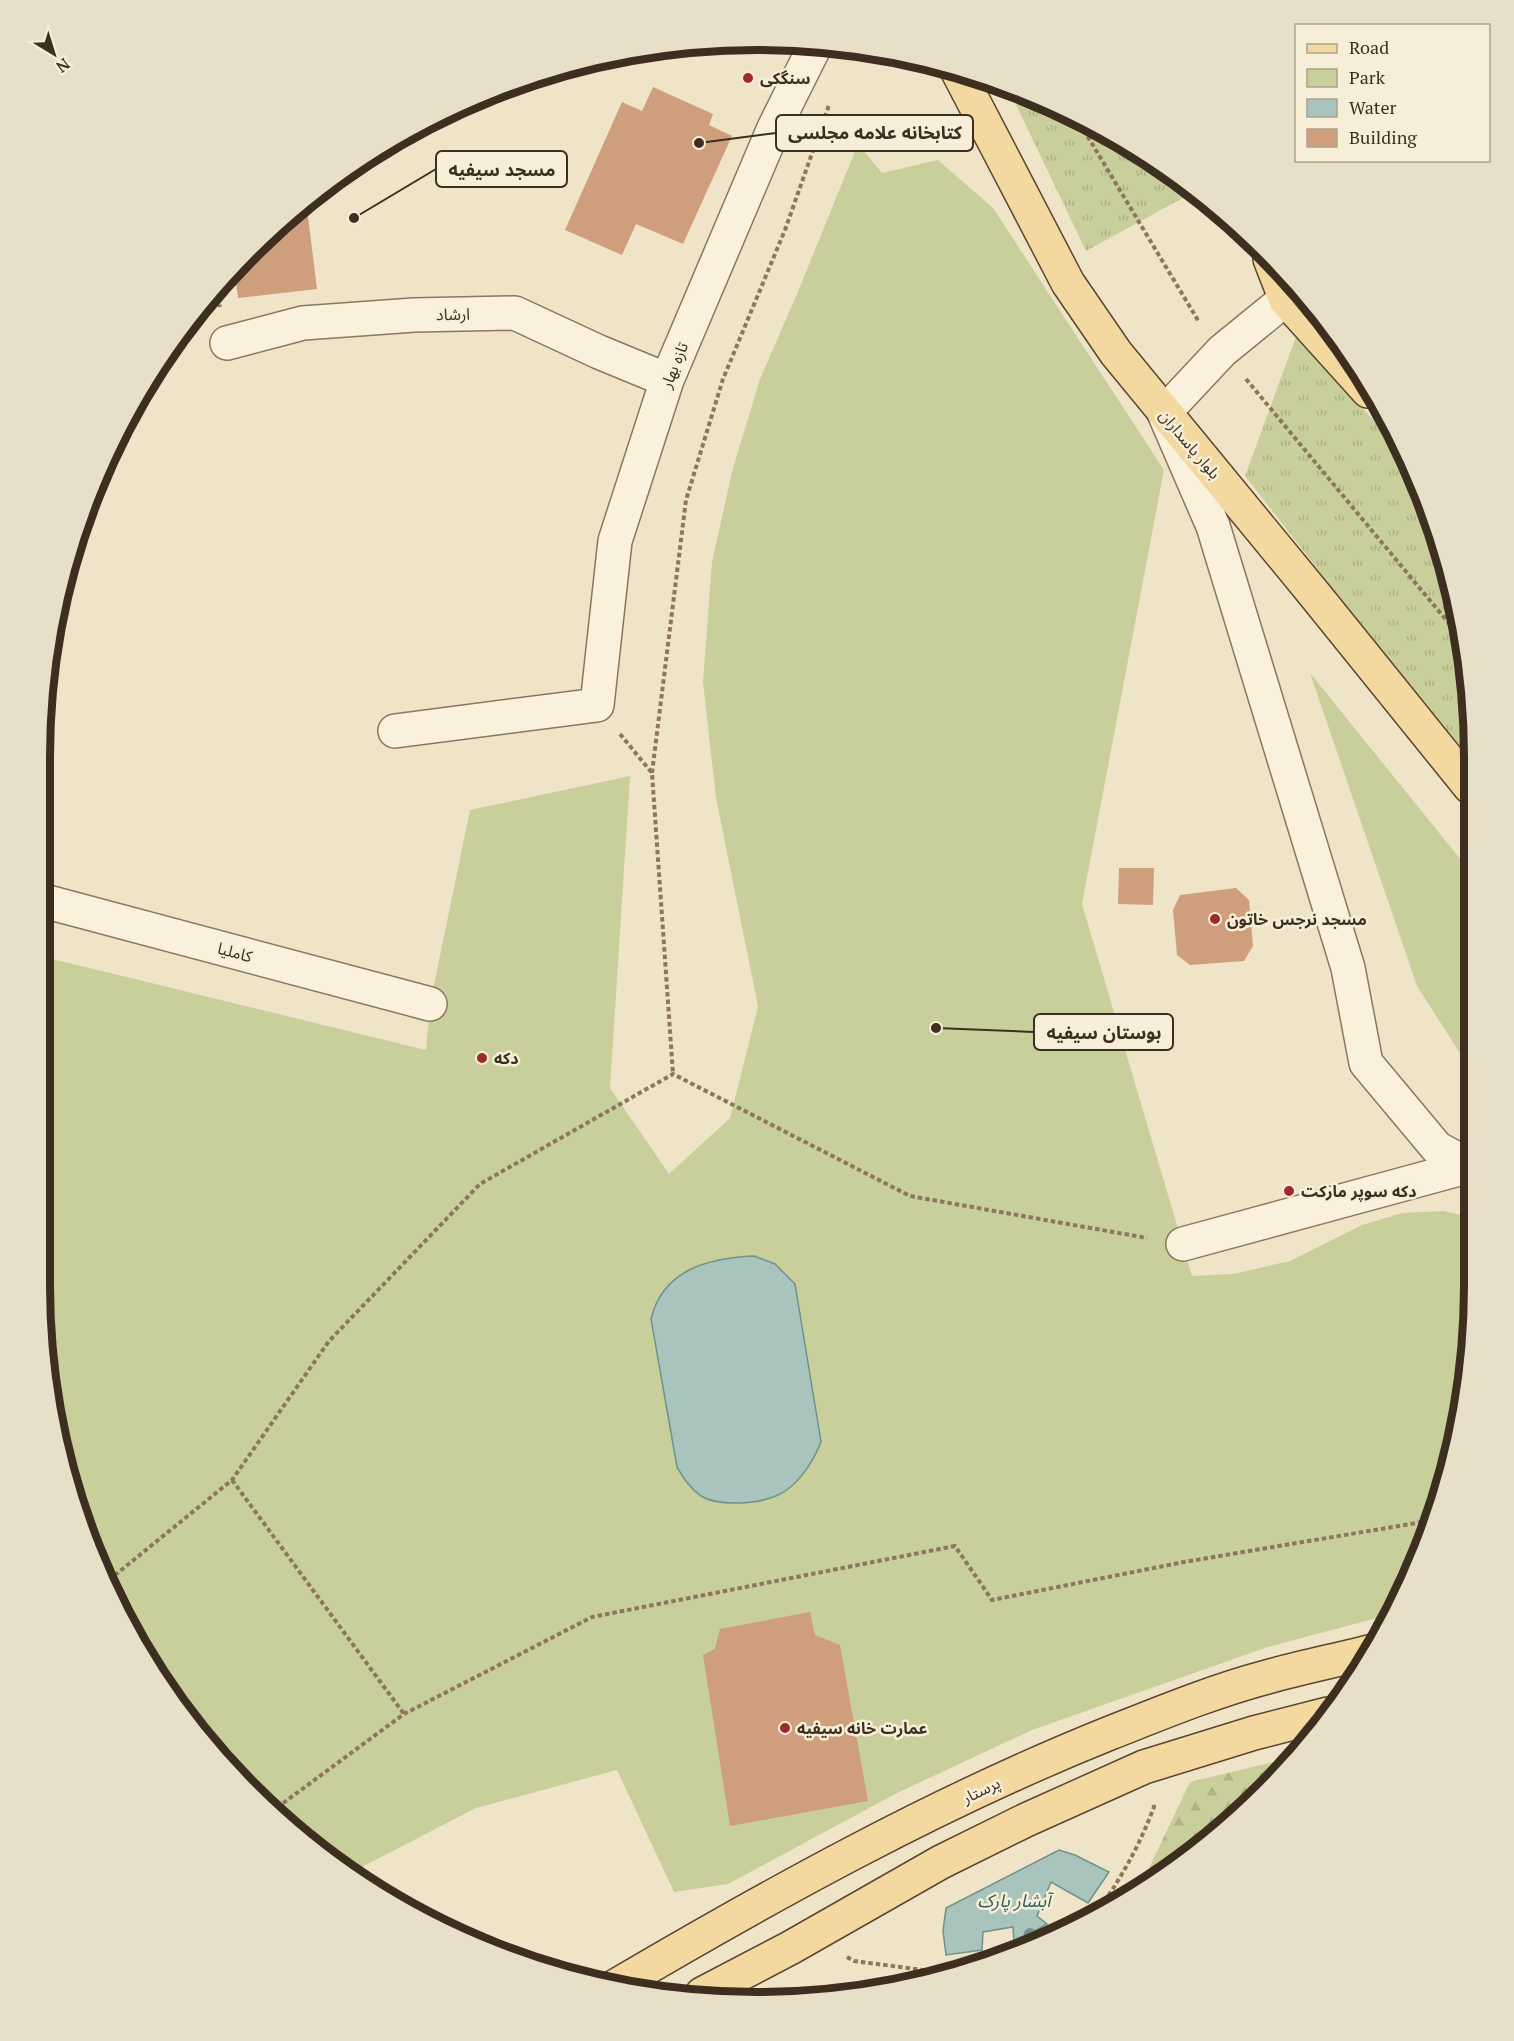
<svg xmlns="http://www.w3.org/2000/svg" width="1514" height="2041" viewBox="0 0 1514 2041" font-family="'PT Serif','Noto Sans Arabic',serif">
<defs>
<pattern id="grass-tufts" width="24" height="20" patternUnits="userSpaceOnUse" patternTransform="scale(1.5)"><rect width="24" height="20" fill="#c9cf9b"/><path d="M3 7l-1-3M5 7V3M7 7l1-3M15 17l-1-3M17 17v-4M19 17l1-3" fill="none" stroke="#aeb285"/></pattern>
<pattern id="forest-firs" width="22" height="20" patternUnits="userSpaceOnUse" patternTransform="scale(1.5)"><rect width="22" height="20" fill="#c9cf9b"/><path d="M5 1l3.5 6h-7zM16 11l3.5 6h-7z" fill="#aeb285"/></pattern>
</defs>
<rect width="100%" height="100%" fill="#f0e4c8"/>
<path fill="url(#grass-tufts)" d="M1007,86L1116,135L1192,190V193L1086,251Z
M1297,334L1406,457L1420,483L1469,663V758L1333,589L1245,476Z"/>
<path fill="url(#forest-firs)" d="M1298,1756L1194,1854L1141,1885L1190,1782Z"/>
<path fill="#c9cf9b" d="M858,144L882,173L938,160L993,208L1164,470L1082,904L1192,1276L1233,1274L1290,1261L1362,1225L1402,1213L1444,1211L1473,1218V1331L1437,1514L1392,1614L1268,1647L1032,1730L897,1793L728,1884L674,1892L617,1770L476,1808L354,1871L283,1824L217,1757L135,1643L64,1470L39,1284L40,956L426,1050L430,1004L470,810L630,776L610,1088L669,1174L730,1118L758,1006L716,798L703,682L712,562L733,468L760,379L797,294Z
M1310,673L1470,871L1472,1072L1417,986Z"/>
<path fill="#a9c4bc" stroke="#6f938a" stroke-width="1.5" d="M754,1256L775,1264L795,1284L821,1442C813,1462 798,1486 778,1495C759,1504 719,1507 701,1496C690,1488 684,1479 677,1467L651,1319C663,1269 709,1258 754,1256Z
M1059,1850L1075,1855L1109,1872L1088,1903L1051,1882L1037,1916L1047,1924L1014,1943L1013,1927L983,1932L982,1950L946,1955L943,1931L946,1908Z"/>
<g fill="none" stroke-linecap="round" stroke-linejoin="round">
<path stroke="#6f938a" stroke-width="12" d="M1030,1934L1036,1945"/>
</g>
<path fill="#cf9f7d" d="M653,87L713,114L709,125L732,136L683,244L636,224L622,255L565,230L622,102L642,111Z
M306,200L317,289L238,298L234,267L249,250Z
M1119,868H1154L1153,905L1118,904Z
M1236,888L1249,900L1253,946L1244,961L1190,965L1177,955L1173,910L1180,895Z
M810,1612L815,1635L840,1645L868,1801L730,1826L703,1655L715,1649L720,1629Z"/>
<g fill="none" stroke-linecap="round" stroke-linejoin="round">
<g stroke="#8d765c" stroke-width="36">
<path id="minor" d="M1298,289L1222,351L1164,413L1213,526L1348,968L1366,1063L1437,1148L1472,1167
M227,343L303,323L414,315L515,313L599,352L667,380
M395,731L597,705L615,541L667,380L774,128L816,44
M40,900L430,1004
M1183,1244L1470,1166"/>
</g>
<g stroke="#5b4430" stroke-width="36">
<path id="major" d="M957,70L1068,283L1116,353L1315,595L1470,787
M1270,259L1286,300L1368,391
M614,1987C774,1893 938,1802 1110,1733C1161,1713 1214,1691 1267,1677C1302,1667 1338,1660 1373,1651
M702,1994L790,1948L941,1862L1026,1820L1144,1767L1254,1733L1328,1714"/>
</g>
<path stroke="#8d765c" stroke-width="4" stroke-dasharray="4.5 3" stroke-linecap="butt" d="M1076,117L1199,322
M216,290L220,307
M1246,379L1462,639
M620,734L652,773L673,1074
M652,773L686,500L723,379L785,230L829,105
M232,1480L404,1714
M109,1580L232,1480L329,1341L480,1184L673,1074L910,1196L1147,1238
M271,1812L404,1714L592,1617L955,1546L992,1600L1184,1562L1434,1520
M1100,1908C1123,1875 1140,1844 1154,1807L1153,1803
M847,1957L854,1961L946,1973"/>
<use href="#minor" stroke="#faf1dc" stroke-width="33"/>
<use href="#major" stroke="#f3d9a0" stroke-width="33"/>
</g>
<g fill="#9e2a2b" stroke="#f7eed8" stroke-width="2">
<circle cx="748" cy="78" r="6"/>
<circle cx="1215" cy="919" r="6"/>
<circle cx="482" cy="1058" r="6"/>
<circle cx="1289" cy="1191" r="6"/>
<circle cx="785" cy="1728" r="6"/>
</g>
<g text-anchor="middle" stroke-width="5" stroke-linejoin="round" paint-order="stroke">
<g font-size="16" font-weight="bold" fill="#3d2e20" stroke="#f7eed8" text-anchor="start">
<text x="760" y="84">سنگکی</text>
<text x="1227" y="925">مسجد نرجس خاتون</text>
<text x="494" y="1064">دکه</text>
<text x="1301" y="1197">دکه سوپر مارکت</text>
<text x="797" y="1734">عمارت خانه سیفیه</text>
</g>
<g font-size="16" fill="#3d2e20" stroke="#f7eed8">
<text transform="translate(453 314) rotate(-1)" y="6">ارشاد</text>
<text transform="translate(674 365) rotate(-68)" y="6">تازه بهار</text>
<text transform="translate(1190 444) rotate(50)" y="6">بلوار پاسداران</text>
<text transform="translate(235 952) rotate(15)" y="6">کاملیا</text>
<text transform="translate(981 1790) rotate(-26)" y="6">پرستار</text>
</g>
<g font-size="18" font-style="italic" fill="#2f5d5a" stroke="#f7eed8">
<text x="1014" y="1907">آبشار پارک</text>
</g>
</g>
<path d="M0 0H1514V2041H0ZM757 50H757A707 707 0 0 1 1464 757V1285A707 707 0 0 1 757 1992H757A707 707 0 0 1 50 1285V757A707 707 0 0 1 757 50Z" fill="#e8dfc9" fill-rule="evenodd"/>
<path fill="none" stroke="#3d2e20" stroke-width="8" d="M757 50H757A707 707 0 0 1 1464 757V1285A707 707 0 0 1 757 1992H757A707 707 0 0 1 50 1285V757A707 707 0 0 1 757 50Z"/>
<path fill="none" stroke="#3d2e20" stroke-width="2" d="M699 143L776 133M354 218L436 169M936 1028L1034 1032"/>
<g fill="#3d2e20" stroke="#f7eed8" stroke-width="2">
<circle cx="699" cy="143" r="6"/>
<circle cx="354" cy="218" r="6"/>
<circle cx="936" cy="1028" r="6"/>
</g>
<g fill="#f7eed8" stroke="#3d2e20" stroke-width="2">
<rect x="776" y="115" width="197" height="36" rx="6"/>
<rect x="436" y="151" width="131" height="36" rx="6"/>
<rect x="1034" y="1014" width="139" height="36" rx="6"/>
</g>
<g font-size="18" text-anchor="middle" font-weight="bold" fill="#3d2e20">
<text x="875" y="139">کتابخانه علامه مجلسی</text>
<text x="502" y="176">مسجد سیفیه</text>
<text x="1104" y="1039">بوستان سیفیه</text>
</g>
<rect x="1295" y="24" width="195" height="138" fill="#f7eed8" stroke="#ada18e" stroke-width="1.5"/>
<rect x="1307" y="44" width="30" height="9" fill="#f3d9a0" stroke="#ada18e" stroke-width="1.5"/>
<text x="1349" y="54" font-size="18" fill="#3d2e20">Road</text>
<rect x="1307" y="69" width="30" height="18" fill="#c9cf9b" stroke="#ada18e" stroke-width="1.5"/>
<text x="1349" y="84" font-size="18" fill="#3d2e20">Park</text>
<rect x="1307" y="99" width="30" height="18" fill="#a9c4bc" stroke="#ada18e" stroke-width="1.5"/>
<text x="1349" y="114" font-size="18" fill="#3d2e20">Water</text>
<rect x="1307" y="129" width="30" height="18" fill="#cf9f7d" stroke="#ada18e" stroke-width="1.5"/>
<text x="1349" y="144" font-size="18" fill="#3d2e20">Building</text>
<g transform="translate(54 54) rotate(142)" stroke="#f7eed8" stroke-width="4.5" paint-order="stroke">
<path d="M0-4.5L10 22L0 15L-10 22Z" fill="#3d2e20"/>
<text y="-9" font-size="16" font-weight="bold" text-anchor="middle" fill="#3d2e20">N</text>
</g>
</svg>
